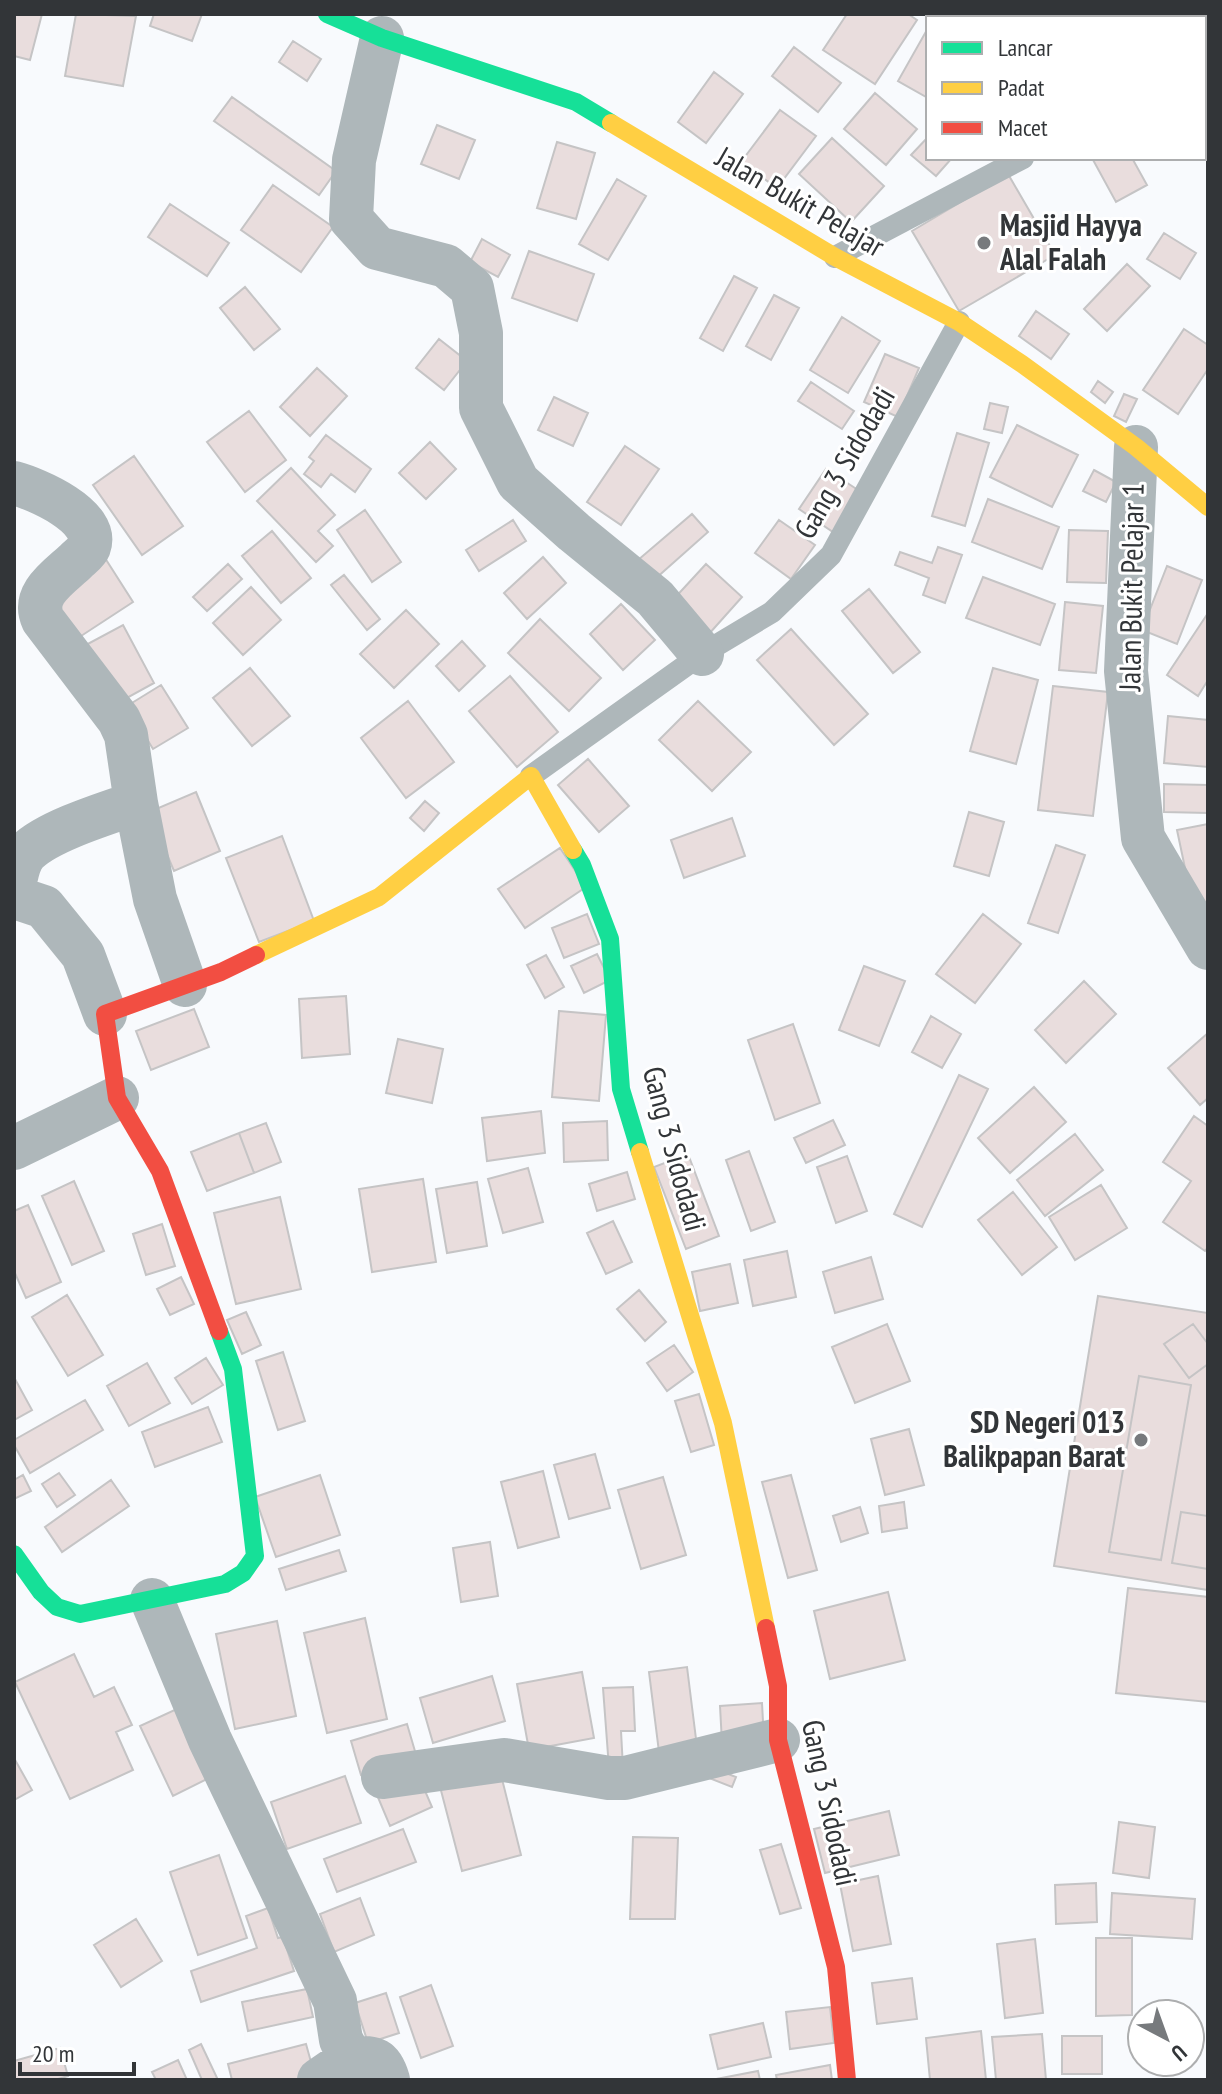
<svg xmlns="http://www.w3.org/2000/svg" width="1222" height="2094" viewBox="0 0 1222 2094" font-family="'PT Sans Narrow',sans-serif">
<rect width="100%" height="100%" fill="#f8fafd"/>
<path fill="#e9dddd" stroke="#c5c4c5" stroke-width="2" d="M14,14H42L30,60L14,56Z
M76,14L136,16L123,86L65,76Z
M154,14H202L192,41L150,26Z
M847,14H908L917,20L875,84L823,50Z
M1024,14H1068L1073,18H1021Z
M928,28V98L898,81Z
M293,41L321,59L307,81L279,62Z
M794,47L841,83L818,112L772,76Z
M714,72L743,94L706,143L678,122Z
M875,93L917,129L886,165L844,129Z
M232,97L336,171L319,195L214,121Z
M780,110L816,136L777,188L741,162Z
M437,125L475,140L459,179L421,164Z
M928,137V158H952L936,176L911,155Z
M832,138L884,186L851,222L799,174Z
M557,142L595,153L576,219L537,208Z
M1092,158H1132L1147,185L1116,202Z
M1008,174L1055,255L959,311L912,231Z
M617,179L646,196L608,260L579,244Z
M273,185L333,227L301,272L241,230Z
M170,204L229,243L207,276L148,237Z
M1164,233L1196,253L1180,279L1147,259Z
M482,239L510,255L498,277L470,262Z
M529,251L594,274L577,321L512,298Z
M1127,264L1150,286L1107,331L1084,309Z
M734,276L757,288L723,351L700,338Z
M245,287L280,329L254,350L220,308Z
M774,295L799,308L771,360L746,346Z
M1036,311L1069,334L1051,359L1019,336Z
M842,317L880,341L848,393L810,370Z
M1184,329L1208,345V369L1178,414L1143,390Z
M439,339L467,361L444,390L416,368Z
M885,354L919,368L898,417L864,402Z
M317,368L347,396L310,436L280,407Z
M1098,381L1113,392L1105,403L1091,392Z
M811,382L854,411L842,429L798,401Z
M1124,394L1137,399L1126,422L1114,416Z
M554,397L588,413L573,446L538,430Z
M990,403L1008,407L1002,433L984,429Z
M249,411L286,460L245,492L207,442Z
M1017,425L1078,455L1052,507L990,477Z
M957,433L989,443L965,526L932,516Z
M326,435L371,469L355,492L331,474L321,487L304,474L314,461L309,457Z
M430,442L456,469L426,499L399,473Z
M625,446L659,469L621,525L587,502Z
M134,456L183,526L142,555L93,485Z
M291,468L335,515L318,531L333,546L316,562L257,501Z
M826,469L861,492L833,532L799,509Z
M1094,470L1116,482L1106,502L1083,491Z
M988,499L1059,527L1042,569L972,542Z
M365,510L401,562L372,582L337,530Z
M692,514L708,532L655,579L638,560Z
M513,520L526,541L479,571L466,550Z
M779,520L815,545L791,579L755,553Z
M1069,530L1108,531L1106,583L1067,582Z
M272,531L311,578L281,603L242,556Z
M938,547L962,555L945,603L923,595L929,578L895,565L900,552L932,563Z
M543,557L566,583L527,619L504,593Z
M105,558L133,602L78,638L49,596Z
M228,564L242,579L207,611L193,597Z
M706,564L742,597L708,635L671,602Z
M1167,566L1202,580L1177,644L1142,630Z
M344,575L380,619L367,630L331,585Z
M983,577L1055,604L1040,645L966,618Z
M251,587L281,620L243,655L213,623Z
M869,589L920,652L893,673L842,611Z
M1065,602L1103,606L1096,673L1059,670Z
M621,604L655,640L623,670L590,634Z
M406,610L439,644L394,688L360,654Z
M1208,613V680L1198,696L1167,675Z
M540,619L601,678L569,711L508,653Z
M123,625L154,683L116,704L84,646Z
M791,629L868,714L834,745L757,660Z
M462,641L485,666L459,691L436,666Z
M250,668L290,716L252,746L213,698Z
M993,668L1038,680L1016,764L970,751Z
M510,676L558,732L517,767L469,711Z
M161,685L188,728L153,749L127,706Z
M1053,686L1108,692L1093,816L1038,810Z
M408,701L454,762L406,798L361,738Z
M698,701L751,752L712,791L659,740Z
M1168,716L1208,720V767L1164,763Z
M588,759L629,806L599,832L558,785Z
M1164,784L1208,785V813L1164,812Z
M196,792L220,851L174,871L149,812Z
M425,801L439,813L424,831L410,818Z
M969,812L1004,822L989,876L954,866Z
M732,818L745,856L684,878L671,840Z
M1208,824V903L1193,906L1177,830Z
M282,836L314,921L259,942L226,858Z
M1056,845L1085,855L1058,933L1028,923Z
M560,848L586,887L525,928L498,889Z
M587,914L599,944L564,958L552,928Z
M983,914L1021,944L975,1003L936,974Z
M597,954L610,980L584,993L571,966Z
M546,955L564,987L545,998L527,965Z
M864,966L905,981L879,1046L839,1030Z
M1084,981L1116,1014L1066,1063L1035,1030Z
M346,996L350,1054L302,1058L299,999Z
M194,1009L209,1047L151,1070L136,1031Z
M559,1011L606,1015L599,1101L552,1097Z
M931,1016L961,1034L942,1068L912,1052Z
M793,1024L820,1103L775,1120L748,1040Z
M1208,1033V1098L1200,1105L1168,1068Z
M398,1039L443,1049L432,1103L386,1093Z
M959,1075L988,1089L922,1227L894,1214Z
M1034,1087L1066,1122L1010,1173L978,1138Z
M541,1111L545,1153L487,1161L482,1118Z
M1194,1116L1208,1126V1247L1205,1251L1163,1222L1191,1181L1163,1162Z
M833,1120L845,1145L806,1163L794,1138Z
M607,1121L608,1160L564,1162L563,1123Z
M266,1123L281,1162L254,1173L239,1133Z
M239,1133L254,1173L207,1191L191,1152Z
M1075,1134L1103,1170L1045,1216L1017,1180Z
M749,1151L775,1222L751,1231L726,1160Z
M688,1154L719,1236L686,1249L654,1167Z
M847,1156L867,1211L836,1223L817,1167Z
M528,1168L543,1222L503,1233L488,1179Z
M627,1172L635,1199L597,1211L589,1184Z
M423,1179L436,1262L372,1272L359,1189Z
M74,1181L104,1251L72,1265L42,1196Z
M477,1182L487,1246L447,1253L436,1189Z
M1101,1185L1127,1228L1075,1260L1049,1217Z
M1013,1192L1057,1247L1022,1275L978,1220Z
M280,1197L301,1289L236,1304L214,1213Z
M28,1205L61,1282L26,1298L14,1271V1211Z
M613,1221L632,1262L606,1274L587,1233Z
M162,1224L175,1266L146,1275L133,1234Z
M787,1251L796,1297L753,1306L744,1260Z
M871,1257L883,1299L835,1313L823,1272Z
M730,1264L738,1303L700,1311L692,1272Z
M181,1277L194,1304L170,1315L157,1289Z
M639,1290L666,1322L645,1341L617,1309Z
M67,1295L103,1355L68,1376L32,1317Z
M1098,1296L1208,1313V1590L1054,1566Z
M246,1312L261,1345L242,1354L227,1320Z
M887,1324L910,1381L855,1403L832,1347Z
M1193,1324L1208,1344V1364L1189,1378L1164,1344Z
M674,1345L693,1372L667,1391L647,1363Z
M283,1352L305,1421L278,1430L256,1361Z
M206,1358L223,1385L192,1404L175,1378Z
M147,1363L170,1403L129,1426L107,1386Z
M1139,1376L1191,1385L1161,1560L1109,1552Z
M15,1379L32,1410L14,1420V1380Z
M699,1394L714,1445L691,1452L675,1401Z
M85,1400L103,1430L30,1473L14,1445V1440Z
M208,1407L222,1442L155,1467L142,1432Z
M909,1429L924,1485L885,1495L871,1439Z
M595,1454L610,1508L569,1519L554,1465Z
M543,1471L559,1537L518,1548L501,1482Z
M59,1473L75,1495L57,1507L42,1484Z
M23,1475L31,1491L14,1499V1480Z
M320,1475L340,1535L276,1557L255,1497Z
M791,1475L817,1570L788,1578L762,1482Z
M663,1477L686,1555L641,1569L618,1490Z
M111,1480L129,1506L62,1552L45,1527Z
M904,1502L907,1528L882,1532L879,1506Z
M860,1507L868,1533L841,1542L833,1516Z
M1181,1512L1208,1516V1569L1172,1563Z
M490,1542L498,1596L461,1602L453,1548Z
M339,1550L346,1571L286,1590L279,1569Z
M1128,1588L1208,1597V1702L1116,1693Z
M888,1592L905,1660L830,1679L814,1611Z
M365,1618L387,1719L327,1733L304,1633Z
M277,1621L296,1716L235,1729L216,1634Z
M74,1654L94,1697L114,1687L132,1725L116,1732L133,1770L70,1799L15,1682Z
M687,1667L697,1747L659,1752L649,1672Z
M582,1672L594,1738L529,1750L517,1684Z
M492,1676L505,1721L433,1743L420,1698Z
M633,1687L635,1731H621L623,1768H609L603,1688Z
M762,1703L764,1740L722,1743L720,1706Z
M181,1707L213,1776L173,1796L140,1726Z
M407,1724L417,1758L361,1775L351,1741Z
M14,1758L32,1790L14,1800Z
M498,1763L521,1855L462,1871L438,1779Z
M713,1768L736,1777L732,1787L709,1778Z
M345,1776L361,1823L287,1849L271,1802Z
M419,1777L432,1807L390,1826L377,1795Z
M889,1811L899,1855L825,1873L814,1829Z
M1119,1822L1155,1827L1149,1878L1113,1873Z
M403,1829L416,1862L337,1892L324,1859Z
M633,1837L678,1838L675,1919H630Z
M781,1844L801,1908L780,1914L760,1850Z
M219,1855L247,1938L198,1955L170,1872Z
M878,1876L891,1944L853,1951L840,1884Z
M1096,1883L1097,1922L1056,1924L1055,1885Z
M1112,1893L1195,1899L1192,1939L1110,1934Z
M360,1898L374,1935L334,1952L320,1914Z
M268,1908L278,1938L283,1937L294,1971L201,2002L191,1971L257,1948L246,1916Z
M136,1919L162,1961L121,1987L94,1945Z
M1096,1938H1132V2015L1096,2016Z
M1035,1939L1043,2013L1005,2018L997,1944Z
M912,1978L917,2019L877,2024L872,1983Z
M431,1985L453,2046L421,2058L400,1997Z
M307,1989L313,2017L248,2031L242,2002Z
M386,1993L399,2033L368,2043L355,2003Z
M830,2007L834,2043L790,2049L786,2012Z
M763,2023L771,2057L718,2069L710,2035Z
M981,2031L986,2080H930L926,2038Z
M1042,2034L1046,2080H996L992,2037Z
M1062,2036H1102V2074H1062Z
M201,2044L218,2080H202L189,2050Z
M306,2044L316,2080H232L228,2064Z
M60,2048L68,2076L55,2080H14V2061Z
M178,2060L187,2080H156L152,2072Z
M830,2065L832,2080H777L776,2075Z
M758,2071L760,2080H711Z"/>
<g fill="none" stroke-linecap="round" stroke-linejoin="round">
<path stroke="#aeb7ba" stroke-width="22" d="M1203,14L1208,17
M835,257L1023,158
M531,776L702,654L772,612L831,555L959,322"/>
<path stroke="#aeb7ba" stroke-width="44" d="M382,38L354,160L351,219L377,248L446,266L472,288L481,333V408L518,482L574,532L655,598L702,654
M1136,447L1126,671L1143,838L1208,948
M14,483C36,489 100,516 89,547C87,552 80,557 76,561C59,577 31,594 43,620L119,720L126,735L136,803C107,813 48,831 27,852C18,861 17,874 14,886
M136,803L155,899L185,985
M14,897L44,907L83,955L105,1014
M14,1148L117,1098
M152,1600L210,1740L335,2001L341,2040L351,2058L319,2080
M383,1777L504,1760L609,1778H625L778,1740
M351,2058C373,2058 381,2056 388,2080"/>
<path stroke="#16e098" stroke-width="18" d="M327,14L382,38L576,102L611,123
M573,850L582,865L610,939L621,1089L640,1152
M14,1554L41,1592L57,1607L80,1614L225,1584L243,1573L255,1556L233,1369L219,1331"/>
<path stroke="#ffcf43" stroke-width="18" d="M611,123L835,257L959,322L1022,364L1136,447L1208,507
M256,955L379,897L531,776L573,850
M640,1152L723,1423L766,1628"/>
<path stroke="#f24e42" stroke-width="18" d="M219,1331L160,1171L117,1098L105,1014L221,972L256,955
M766,1628L778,1686V1740L836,1967L847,2080"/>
</g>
<g fill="#777a7d" stroke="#fff" stroke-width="3">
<circle cx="984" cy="243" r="8"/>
<circle cx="1141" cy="1440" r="8"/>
</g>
<g text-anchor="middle" stroke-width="6" stroke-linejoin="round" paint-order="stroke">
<g font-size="30" fill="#323538" stroke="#fff">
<text transform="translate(800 202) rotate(30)" y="10">Jalan Bukit Pelajar</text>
<text transform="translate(845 463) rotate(-60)" y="10">Gang 3 Sidodadi</text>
<text transform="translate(1132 587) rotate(-89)" y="10">Jalan Bukit Pelajar 1</text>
<text transform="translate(674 1149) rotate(75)" y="10">Gang 3 Sidodadi</text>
<text transform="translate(829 1803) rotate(78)" y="10">Gang 3 Sidodadi</text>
</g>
<g font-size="30" font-weight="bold" fill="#323538" stroke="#fff" text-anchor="start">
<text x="1000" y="236">Masjid Hayya<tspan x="1000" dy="34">Alal Falah</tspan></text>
<text x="1125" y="1433" text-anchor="end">SD Negeri 013<tspan x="1125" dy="34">Balikpapan Barat</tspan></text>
</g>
</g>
<rect width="1222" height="2094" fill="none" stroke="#323538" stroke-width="32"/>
<rect x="926" y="16" width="280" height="144" fill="#ffffff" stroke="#adaeaf" stroke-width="2"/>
<rect x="942" y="42" width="40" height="12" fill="#16e098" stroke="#adaeaf" stroke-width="2"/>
<text x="998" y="56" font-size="24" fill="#323538">Lancar</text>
<rect x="942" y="82" width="40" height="12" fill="#ffcf43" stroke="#adaeaf" stroke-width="2"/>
<text x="998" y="96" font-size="24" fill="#323538">Padat</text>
<rect x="942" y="122" width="40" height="12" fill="#f24e42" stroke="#adaeaf" stroke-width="2"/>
<text x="998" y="136" font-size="24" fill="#323538">Macet</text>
<g transform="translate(1166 2038) rotate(139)"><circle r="38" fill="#ffffff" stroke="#adaeaf" stroke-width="2"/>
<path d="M0-6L14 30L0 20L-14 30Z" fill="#777a7d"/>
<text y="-12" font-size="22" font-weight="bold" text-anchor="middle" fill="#323538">U</text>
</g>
<path d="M20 2062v12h114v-12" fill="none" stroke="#323538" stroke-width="4"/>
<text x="32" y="2062" font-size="24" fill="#323538" stroke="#ffffff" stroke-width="6" paint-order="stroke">20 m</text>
</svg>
